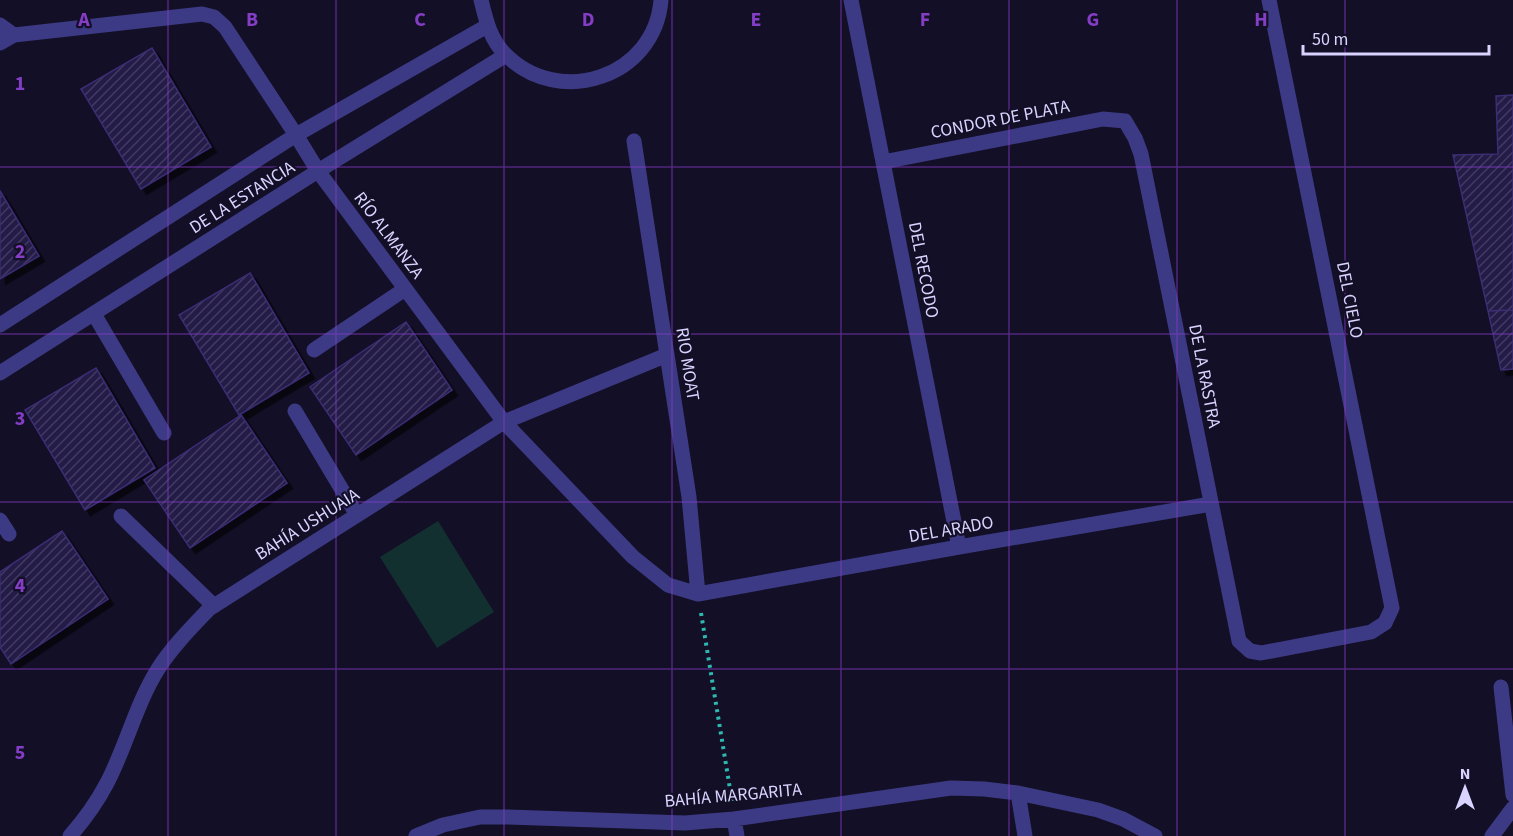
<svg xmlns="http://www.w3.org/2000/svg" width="1513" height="836" viewBox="0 0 1513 836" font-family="'Source Sans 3',sans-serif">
<defs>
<pattern id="building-hatch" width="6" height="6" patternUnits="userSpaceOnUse" patternTransform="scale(1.5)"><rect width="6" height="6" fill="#241b47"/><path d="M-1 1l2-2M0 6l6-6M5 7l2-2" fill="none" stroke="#433b63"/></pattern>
<filter id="shadow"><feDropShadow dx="5.5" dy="5.5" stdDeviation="0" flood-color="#0009"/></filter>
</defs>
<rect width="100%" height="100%" fill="#130f26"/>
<path fill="#12302f" d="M438,521L494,612L437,648L380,557Z"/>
<path fill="url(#building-hatch)" stroke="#3b2d73" stroke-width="1.5" filter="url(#shadow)" d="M152,48L211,147L141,189L81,89Z
M1513,95V310L1488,311L1453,155L1498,154L1496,96Z
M0,191L39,256L0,279Z
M250,273L309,373L239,415L179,315Z
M1513,310V369L1501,370L1488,311Z
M406,322L452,390L356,455L310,387Z
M96,368L155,468L85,510L25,410Z
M241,415L287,483L190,548L144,480Z
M62,531L108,599L11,664L0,647V572Z"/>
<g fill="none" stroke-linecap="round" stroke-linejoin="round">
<path stroke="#2fb8b0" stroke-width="4" stroke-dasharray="3 4.5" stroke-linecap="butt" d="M701,613L732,801"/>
<path stroke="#3d3a85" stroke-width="15" d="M481,0C486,20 490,39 505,54C559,109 655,77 661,0
M851,0L959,547
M0,25L14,35
M0,43L14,35L202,14L214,17L225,27L296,135L318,171L504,422L633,557L668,585L698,594L959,547L1211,504
M634,141L689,497L698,594
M883,162L1103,119L1125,121L1135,138L1141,154L1239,641L1250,651L1261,653L1371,632L1385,623L1392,608L1269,0
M94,314L164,433
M0,325L296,135L487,26
M314,350L405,289
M0,373L318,171L506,55
M295,411L357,515
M121,516L214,606
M0,520L9,534
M1501,687L1513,795
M1018,793L1025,836
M734,819L737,836
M70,836C85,819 96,804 107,783C126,747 136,704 158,669C172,647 191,628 209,609L504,422L667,355
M416,836L443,825L480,817H508L685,823L734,819L951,788L984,789L1018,793L1098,810L1123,819L1155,836
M1492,836L1513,808"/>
</g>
<path fill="none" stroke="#843dc5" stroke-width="1.5" stroke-opacity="0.55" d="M168,0V836M336,0V836M504,0V836M672,0V836M841,0V836M1009,0V836M1177,0V836M1345,0V836M0,167H1513M0,334H1513M0,502H1513M0,669H1513"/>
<g text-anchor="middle" stroke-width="4.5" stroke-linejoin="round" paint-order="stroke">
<g font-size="18" fill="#d9d4ff" stroke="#130f26">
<text transform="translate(1000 119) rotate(-11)" y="6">CONDOR DE PLATA</text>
<text transform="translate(242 197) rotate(-32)" y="6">DE LA ESTANCIA</text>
<text transform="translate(389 235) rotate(53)" y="6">RÍO ALMANZA</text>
<text transform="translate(924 270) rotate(79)" y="6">DEL RECODO</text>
<text transform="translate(1350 300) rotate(79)" y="6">DEL CIELO</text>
<text transform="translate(688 364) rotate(81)" y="6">RIO MOAT</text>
<text transform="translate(1205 376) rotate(79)" y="6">DE LA RASTRA</text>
<text transform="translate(307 524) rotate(-32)" y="6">BAHÍA USHUAIA</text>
<text transform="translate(951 529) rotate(-10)" y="6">DEL ARADO</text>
<text transform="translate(733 795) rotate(-5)" y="6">BAHÍA MARGARITA</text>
</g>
</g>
<g font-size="20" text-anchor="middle" font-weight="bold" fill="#843dc5" stroke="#130f26" stroke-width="4.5" stroke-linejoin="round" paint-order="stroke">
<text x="84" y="26">A</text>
<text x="252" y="26">B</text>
<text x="420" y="26">C</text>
<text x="588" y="26">D</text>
<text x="756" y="26">E</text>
<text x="925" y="26">F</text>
<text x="1093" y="26">G</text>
<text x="1261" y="26">H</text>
<text x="20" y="90">1</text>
<text x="20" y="258">2</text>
<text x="20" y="425">3</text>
<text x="20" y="592">4</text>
<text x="20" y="759">5</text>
</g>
<g transform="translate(1465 788)" stroke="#130f26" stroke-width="4.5" paint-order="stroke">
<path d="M0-4.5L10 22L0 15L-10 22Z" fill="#d9d4ff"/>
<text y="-9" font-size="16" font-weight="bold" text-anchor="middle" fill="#d9d4ff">N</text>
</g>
<path d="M1303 45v9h186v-9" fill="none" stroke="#d9d4ff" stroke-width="3"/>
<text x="1312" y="45" font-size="18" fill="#d9d4ff" stroke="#130f26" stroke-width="4.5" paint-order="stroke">50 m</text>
</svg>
